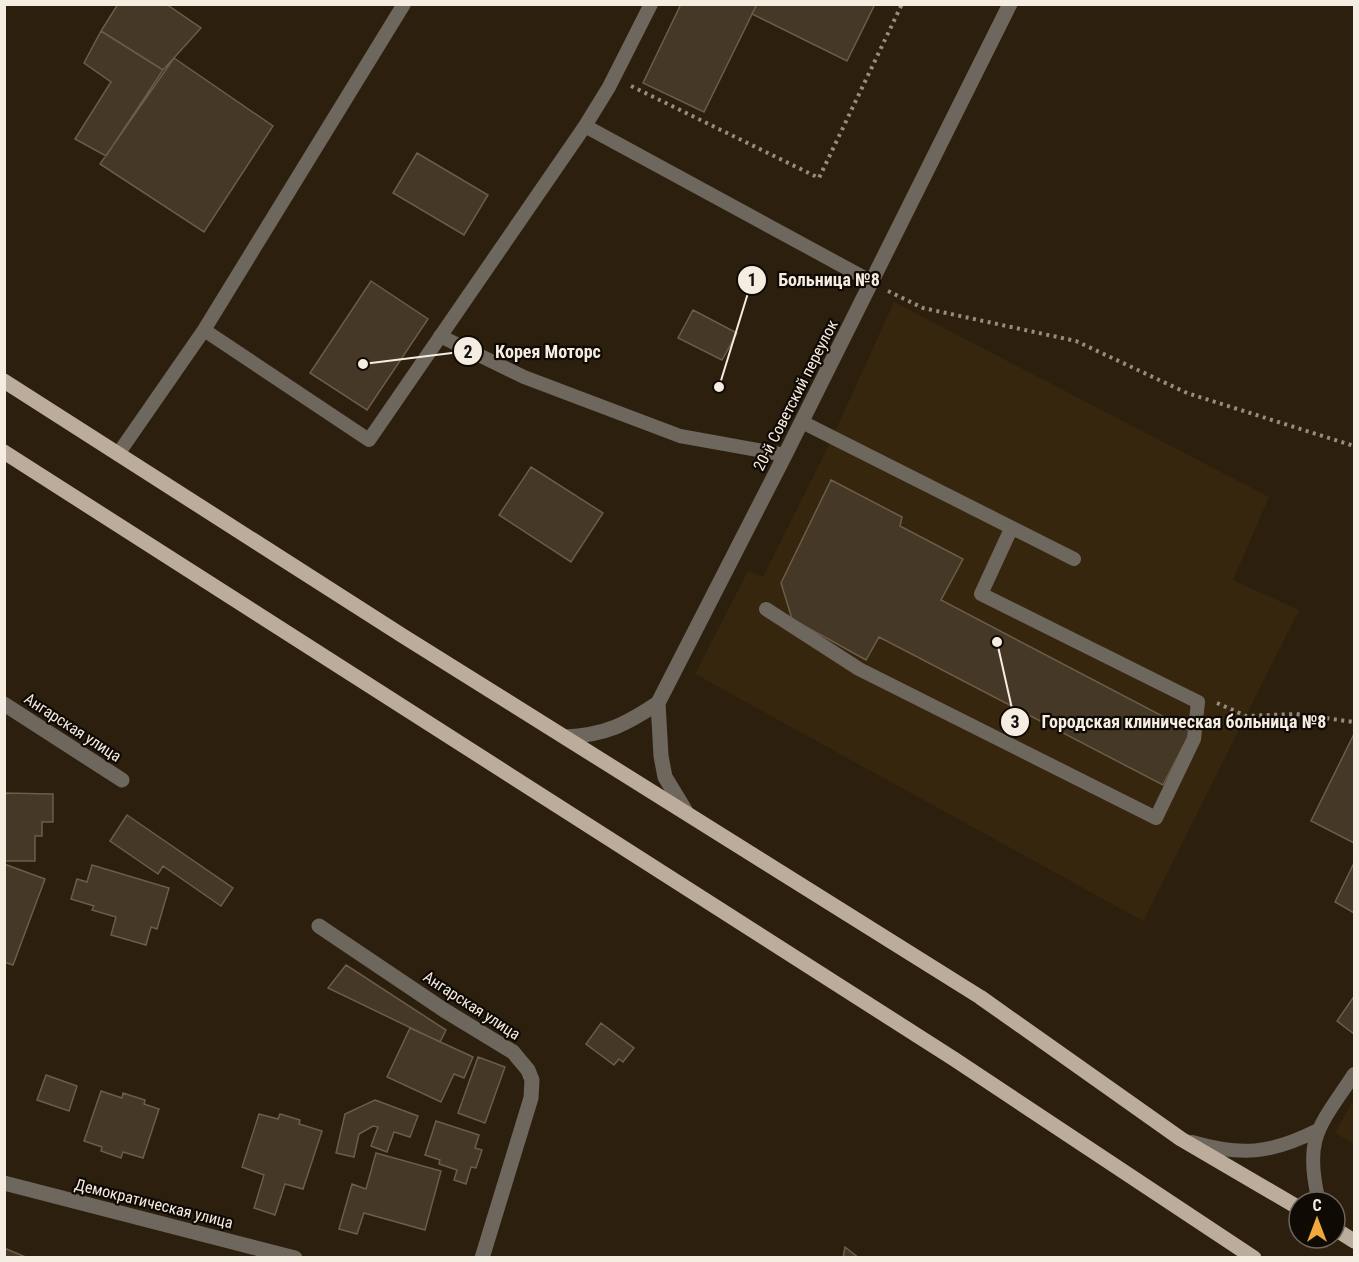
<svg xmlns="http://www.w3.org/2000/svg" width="1359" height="1262" viewBox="0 0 1359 1262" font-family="'Roboto Condensed',sans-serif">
<rect width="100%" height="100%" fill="#2c1f0e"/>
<path fill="#37260e" d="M894,302L1269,497L1233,580L1299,610L1143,921L695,674L748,571L763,577L827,449Z
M1354,1099V1144L1335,1133Z"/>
<path fill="#463826" stroke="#6c5d4a" stroke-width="1.5" d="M118,4H166L201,28L163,70L101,31Z
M681,4H757L704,112L643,83Z
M757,4H875L847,61L752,14Z
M101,31L163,70L106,156L75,139L111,82L84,63Z
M174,58L273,126L204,232L100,164Z
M417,153L488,195L464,235L393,193Z
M371,281L428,319L367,410L310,373Z
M693,310L737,333L722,360L678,338Z
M531,467L603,513L571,562L499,515Z
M831,480L902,517L900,526L963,559L941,600L1191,731L1163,785L879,637L866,660L792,619L781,583Z
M1354,734V843L1311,821Z
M4,793L53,794V822H42V836H35V861H5Z
M127,815L233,888L221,906L163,866L158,874L110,841Z
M1354,863V913L1335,902Z
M4,864L45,879L13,965L4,962Z
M92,865L169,888L157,929L151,927L146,945L111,935L116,917L92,910L94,906L71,899L77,879L87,882Z
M346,965L446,1030L440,1042L328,988Z
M1353,998L1354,999V1034L1337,1021Z
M601,1023L634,1048L623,1062L619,1059L614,1065L586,1044Z
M410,1028L473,1057L464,1078L454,1074L441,1102L387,1077Z
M478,1057L505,1067L485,1123L458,1113Z
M46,1075L77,1086L69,1111L37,1100Z
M101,1091L122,1098L123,1093L145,1100L144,1104L159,1109L143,1158L123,1152L121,1158L101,1151L102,1147L84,1141Z
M375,1100L418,1116L410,1137L394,1132L387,1152L371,1146L378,1127L373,1126L359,1134L354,1157L336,1153L345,1114Z
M259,1114L278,1119L280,1114L300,1120L299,1124L322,1131L303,1189L285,1184L275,1215L254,1208L264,1175L242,1167Z
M436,1121L479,1135L475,1148L482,1150L476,1168L471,1167L466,1184L454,1180L457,1170L439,1164L440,1160L425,1155Z
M376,1153L441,1171L425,1230L364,1213L357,1234L339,1229L352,1184L366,1189Z
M845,1247L859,1258H843Z
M4,1248L28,1258H4Z"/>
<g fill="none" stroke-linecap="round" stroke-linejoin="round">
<path stroke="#978c7e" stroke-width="4" stroke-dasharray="3 4.5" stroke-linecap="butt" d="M631,86L819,178L902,4
M888,291L923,308L1076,341L1187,393L1354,446
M1217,703L1246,716L1296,714L1354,722"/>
<path stroke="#6e675e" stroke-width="14" d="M651,4L609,87L585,126L872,282
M204,330L369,440L585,126
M440,336L524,377L680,436L785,455
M802,422L1074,559
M118,454L204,330L404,4
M766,609L859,669L1156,818L1194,739L1198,702L981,594L1011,529
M1192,1142C1241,1156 1270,1154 1316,1131
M1319,1202C1303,1137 1320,1126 1354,1074"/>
<path stroke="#6e675e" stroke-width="15" d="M658,703L661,756L665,777L685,810
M4,704L122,780
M565,737C605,735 625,725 658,703L785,455L1010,4
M319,926L444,1010L513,1052L528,1070L532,1080L531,1098L482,1258
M4,1183L295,1258"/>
<path stroke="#bbac9b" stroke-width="15" d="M4,381L403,636L980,997L1181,1139L1299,1208
M4,452L954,1059L1254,1258
M1335,1229L1354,1241"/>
</g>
<g text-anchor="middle" stroke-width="4.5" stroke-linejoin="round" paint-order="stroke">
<g font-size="16" fill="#f5ece2" stroke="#100a04">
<text transform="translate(795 395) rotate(-63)" y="6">20-й Советский переулок</text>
<text transform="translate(73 727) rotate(33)" y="6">Ангарская улица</text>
<text transform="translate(472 1005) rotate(33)" y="6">Ангарская улица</text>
<text transform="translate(154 1203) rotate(14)" y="6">Демократическая улица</text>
</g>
</g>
<path fill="none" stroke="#f5ece2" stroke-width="2" d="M719 387L752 280M363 364L468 351M997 642L1015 722"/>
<g fill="#f5ece2" stroke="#100a04" stroke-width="2">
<circle cx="719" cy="387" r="6"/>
<circle cx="363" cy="364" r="6"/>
<circle cx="997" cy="642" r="6"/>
<circle cx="752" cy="280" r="15"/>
<circle cx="468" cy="351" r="15"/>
<circle cx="1015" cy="722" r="15"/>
</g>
<g font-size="18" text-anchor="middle" font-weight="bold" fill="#111">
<text x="752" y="286">1</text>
<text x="468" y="358">2</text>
<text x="1015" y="728">3</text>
</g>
<g font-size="18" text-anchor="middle" font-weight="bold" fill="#f5ece2" stroke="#100a04" stroke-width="4.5" stroke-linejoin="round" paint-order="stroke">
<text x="829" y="286">Больница №8</text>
<text x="548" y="358">Корея Моторс</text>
<text x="1184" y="728">Городская клиническая больница №8</text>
</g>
<rect width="1359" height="1262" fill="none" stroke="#f5ece2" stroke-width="12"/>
<g transform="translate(1317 1220)"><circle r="28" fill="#100a04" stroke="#6c645d" stroke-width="1.5"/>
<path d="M0-4.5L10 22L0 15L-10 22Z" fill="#efa73e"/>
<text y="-9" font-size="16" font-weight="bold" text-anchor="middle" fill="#f5ece2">С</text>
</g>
</svg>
